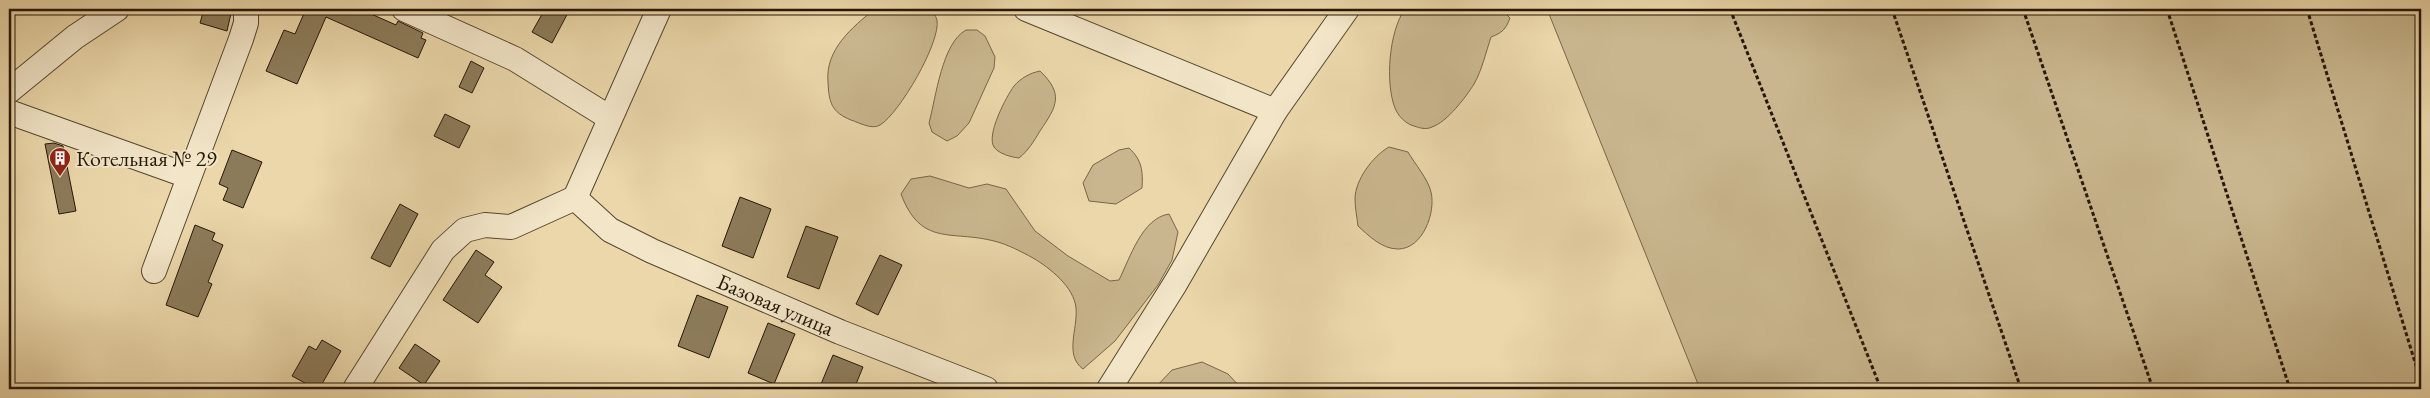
<svg xmlns="http://www.w3.org/2000/svg" width="2430" height="398" viewBox="0 0 2430 398" font-family="'EB Garamond',serif">
<rect width="100%" height="100%" fill="#ebd7aa"/>
<filter id="stains"><feTurbulence type="fractalNoise" baseFrequency=".004" numOctaves="4"/><feColorMatrix values="0 0 0 0 .2 0 0 0 0 .09 0 0 0 0 .02 0 0 0 .5 -.17"/></filter>
<radialGradient id="worn" r=".72"><stop offset=".6" stop-color="#630" stop-opacity="0"/><stop offset="1" stop-color="#630" stop-opacity=".3"/></radialGradient>
<path fill="#c9b68e" stroke="#776649" d="M875,9H928C933,12 935,14 937,20C941,42 899,114 880,125C872,130 860,123 851,120C831,112 829,102 828,82C825,50 852,27 875,9Z
M1405,9H1501L1510,18C1506,29 1502,33 1491,37C1486,52 1482,70 1474,84C1466,97 1447,122 1432,127C1426,130 1420,128 1414,126C1406,124 1398,116 1395,108C1385,83 1389,31 1405,9Z
M1547,9H2421V389H1700Z
M966,30H977L985,36L995,57L994,68L969,123L957,136L947,141L932,132L929,123C936,97 942,43 966,30Z
M1040,71C1064,94 1057,106 1040,131C1034,141 1028,151 1019,158C1011,157 999,154 994,147C986,135 1006,97 1014,86C1021,78 1030,73 1040,71Z
M1389,147L1408,152C1415,164 1428,179 1431,192C1436,212 1423,249 1398,249C1382,249 1369,236 1358,226C1357,217 1355,208 1355,199C1355,180 1373,156 1389,147Z
M1129,148C1142,160 1143,171 1142,188L1116,204L1089,201L1083,183L1093,165L1119,150Z
M930,176L969,188L987,184L1006,189L1035,231L1068,256L1110,281L1119,280C1130,258 1142,218 1169,214L1178,232L1172,260L1158,285L1115,341L1083,369C1064,355 1078,329 1076,308C1074,287 1050,268 1033,258C1022,252 1007,244 994,241C951,230 921,247 901,194L911,179Z
M1202,362L1228,374L1242,389H1154L1172,370Z"/>
<path fill="#8c7b5a" stroke="#251704" d="M204,9H232L227,31L200,23Z
M306,9H360L396,25L398,21L423,33L421,38L426,40L418,58L326,17L297,84L266,71L284,30L295,34Z
M545,9H570L552,43L532,32Z
M471,61L484,68L472,93L459,87Z
M445,114L470,126L459,148L434,136Z
M54,143L63,146L76,211L59,214L45,144Z
M232,150L262,162L243,208L223,200L228,188L219,184Z
M740,197L771,209L753,258L722,246Z
M400,204L418,214L390,267L371,258Z
M195,225L215,233L212,240L223,245L208,282L212,284L198,317L166,305Z
M806,226L838,237L819,289L787,277Z
M476,250L494,262L485,275L502,287L478,323L443,300Z
M880,255L902,265L878,315L856,304Z
M697,295L728,307L709,358L678,346Z
M768,323L795,334L774,384L748,373Z
M322,340L341,351L319,389H316L292,376L309,346L316,350Z
M415,344L440,361L424,385L399,368Z
M833,355L863,367L854,389H819Z"/>
<g fill="none" stroke-linecap="round" stroke-linejoin="round">
<g stroke="#56472e" stroke-width="26">
<g id="minor">
<path d="M404,9L515,59L610,118"/>
<path d="M1026,9L1275,111"/>
<path d="M9,91L75,37L117,9"/>
<path d="M9,112L188,176"/>
<path id="s1" d="M575,198L610,230L652,251L840,332L986,389"/>
<path d="M154,271L241,39L246,23V9"/>
<path d="M355,389L443,250L465,230L485,225L511,227L575,198L659,9"/>
<path d="M1109,389L1175,284L1275,111L1347,9"/>
</g>
</g>
<path stroke="#251704" stroke-width="3" stroke-dasharray="4 2.5" stroke-linecap="butt" d="M1730,9L1881,389
M1892,9L2021,389
M2023,9L2153,389
M2167,9L2290,389
M2307,9L2421,382"/>
<use href="#minor" stroke="#f2e5c8" stroke-width="24"/>
</g>
<defs>
<g id="building-pin" transform="scale(1.125)"><path d="M0 17L-7.5 6A9.5 9.5 0 1 1 7.5 6Z" fill="#8f2418" stroke="#f2e5c8"/><path d="M-4-6H4V6H1V3H-1V6H-4ZM-2.5-4.3h1.7v1.8h-1.7ZM.8-4.3h1.7v1.8H.8ZM-2.5-1h1.7V.8h-1.7ZM.8-1h1.7V.8H.8Z" fill="#fff"/></g>
</defs>
<g fill-rule="evenodd">
<use href="#building-pin" x="60" y="158"/>
</g>
<g text-anchor="middle" stroke-width="4" stroke-linejoin="round" paint-order="stroke">
<g font-size="22" fill="#251704" stroke="#f2e5c8" text-anchor="start">
<text x="76" y="166">Котельная № 29</text>
</g>
<g font-size="22" fill="#251704" stroke="#f2e5c8">
<text dy="8" stroke="none"><textPath href="#s1" startOffset="229">Базовая улица</textPath></text>
</g>
</g>
<rect width="2430" height="398" fill="none" stroke="#ebd7aa" stroke-width="30"/>
<rect x="10" y="10" width="2410" height="378" fill="none" stroke="#251704" stroke-width="2.5"/>
<rect x="15" y="15" width="2400" height="368" fill="none" stroke="#251704"/>
<rect width="100%" height="100%" filter="url(#stains)"/>
<rect width="100%" height="100%" fill="url(#worn)"/>
</svg>
